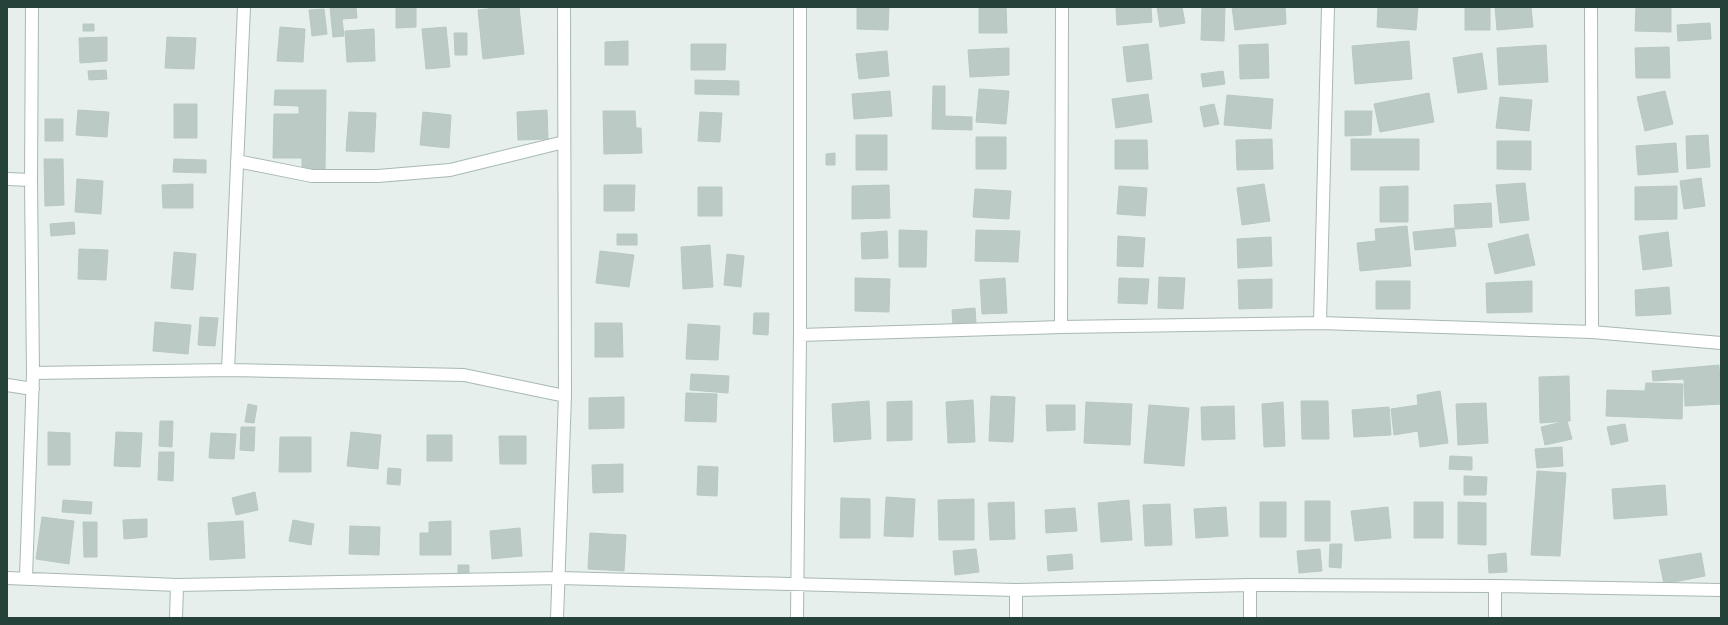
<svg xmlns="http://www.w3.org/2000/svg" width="1728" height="625" viewBox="0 0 1728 625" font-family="Barlow,sans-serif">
<rect width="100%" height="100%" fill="#e6efeb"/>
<path fill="#bbcac4" stroke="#b8c9c2" d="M330,7H356L357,18L342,19L344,36L333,37Z
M396,7H416V27L396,28Z
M505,7H519L524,54L483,59L478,10Z
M857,7H889L888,30L857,29Z
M979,7H1006L1007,33H979Z
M1116,7H1151L1152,22L1117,25Z
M1157,7H1182L1185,23L1160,27Z
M1202,7H1225L1224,41L1201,40Z
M1232,7H1285L1286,24L1235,30Z
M1378,7H1418L1416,30L1377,27Z
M1465,7H1490V30H1465Z
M1495,7H1531L1533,27L1497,30Z
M1636,7H1671V32L1635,31Z
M324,9L327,34L312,36L309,10Z
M1710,23L1711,39L1678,41L1677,25Z
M83,24H94V31H83Z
M280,27L305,29L303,62L277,61Z
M446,27L450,67L426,69L422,29Z
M374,29L375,61L347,62L345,31Z
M454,33H467V55H455Z
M107,37V61L80,63L79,38Z
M167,37L196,38L194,69L165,68Z
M628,41V65H605V42Z
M1409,41L1412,79L1355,84L1352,46Z
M691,44H726L725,70H691Z
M1148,44L1152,79L1127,82L1123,47Z
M1268,44L1269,78L1240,79L1239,45Z
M1546,45L1548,82L1499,85L1497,48Z
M1669,47L1670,78H1636L1635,48Z
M1009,48V75L970,77L968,50Z
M887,51L889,76L859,79L856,54Z
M1482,53L1487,89L1458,93L1453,58Z
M106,70L107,79L89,80L88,71Z
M1223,71L1225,84L1203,87L1201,74Z
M695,80L739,81V95L695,94Z
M933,86H945V116L972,117V130L932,129Z
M979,89L1009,91L1006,124L976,122Z
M275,90H326L325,170H302V158H273L274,114H299V106L274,105Z
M890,91L892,116L854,119L852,94Z
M1665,91L1673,124L1645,131L1637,97Z
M1429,93L1434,122L1380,132L1374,104Z
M1148,94L1152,122L1116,128L1112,99Z
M1227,95L1273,99L1271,129L1224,125Z
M1500,97L1532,100L1529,131L1496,128Z
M174,104H197V138H174Z
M1214,104L1219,124L1204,127L1200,107Z
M78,110L109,112L107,137L76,135Z
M547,110L548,139L518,140L517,112Z
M603,111H635L636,128H641L642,153L604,154Z
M1345,111H1372L1371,135L1345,136Z
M349,112L376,113L374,152L346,151Z
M423,112L451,115L449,148L420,145Z
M700,112L722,113L720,142L698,141Z
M45,119H63V141H45Z
M856,135H887V170H856Z
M1708,135L1710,167L1687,169L1686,136Z
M976,137H1006V169H976Z
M1272,139L1273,169L1237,170L1236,140Z
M1351,139H1419V170H1351Z
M1115,140H1147L1148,169H1115Z
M1497,141H1531V170L1497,169Z
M1676,143L1678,172L1638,175L1636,146Z
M835,153V165H826V154Z
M44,159H63L64,205L45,206Z
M174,159L206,160V173L173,172Z
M1701,178L1705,206L1684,209L1680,181Z
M77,179L103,181L101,214L75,212Z
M1525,183L1529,220L1500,223L1496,185Z
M193,184V208H163L162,185Z
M1264,184L1270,221L1242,225L1237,188Z
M604,185H635L634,211H604Z
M889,185L890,218L852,219V186Z
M1119,186L1147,188L1145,216L1117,214Z
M1408,186V222H1380V187Z
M1677,186V219L1635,220V187Z
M698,187H722V216H698Z
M975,189L1011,191L1009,219L973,217Z
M1491,203L1492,227L1455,229L1454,205Z
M74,222L75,234L51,236L50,224Z
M1407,226L1411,266L1360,271L1357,243L1376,241L1375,229Z
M1454,228L1456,246L1415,250L1413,232Z
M899,230L927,231L926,267H899Z
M976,230L1020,231L1018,262L975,261Z
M887,231L888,258L862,259L861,233Z
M1668,232L1672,266L1643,270L1639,236Z
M617,234H637V245H617Z
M1528,234L1535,265L1495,274L1488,244Z
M1118,236L1145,238L1143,267L1117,266Z
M1271,237L1272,266L1238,268L1237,239Z
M710,245L713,287L683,289L681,247Z
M79,249L108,250L106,280L78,279Z
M600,251L634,255L629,287L596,283Z
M174,252L196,254L193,290L171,288Z
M727,254L744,256L741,287L724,285Z
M1159,277L1185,278L1183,309L1158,308Z
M855,278L890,279L889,312L855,311Z
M1005,278L1007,313L982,314L980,280Z
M1119,278L1149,279L1147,304L1118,303Z
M1272,279V308L1239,309L1238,280Z
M1376,281H1410V309H1376Z
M1532,281V312L1487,313L1486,283Z
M1669,287L1671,314L1636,316L1635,290Z
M975,308L976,324L953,326L952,310Z
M754,313H769L768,335L753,334Z
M200,317L218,318L215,346L198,345Z
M155,322L191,325L188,354L153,351Z
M595,323H622L623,357H595Z
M688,324L720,326L718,360L686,359Z
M1719,365L1721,404L1685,406L1684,379L1653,381L1652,371Z
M691,374L729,376L728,393L690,390Z
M1569,376L1570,421L1540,423L1539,377Z
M1646,383L1683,384L1682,419L1606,416L1607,390L1645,391Z
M1440,391L1448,443L1420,447L1418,431L1394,435L1391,409L1418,405L1417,395Z
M686,393L717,394L716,422L685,421Z
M991,396L1015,397L1013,442L989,441Z
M624,397V428L589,429V398Z
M973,400L975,442L948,443L946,402Z
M869,401L871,439L834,442L832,404Z
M912,401V440L887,441V402Z
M1301,401H1328L1329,439H1302Z
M1086,402L1132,404L1130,445L1084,443Z
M1283,402L1285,446L1264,447L1262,404Z
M1486,403L1488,443L1458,445L1456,404Z
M248,404L257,406L254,423L245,422Z
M1046,405H1075V430L1047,431Z
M1149,405L1189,408L1184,466L1144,463Z
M1234,406L1235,439L1202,440L1201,407Z
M1389,407L1391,435L1354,437L1352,410Z
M160,421H173L172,447L159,446Z
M1567,421L1572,439L1545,445L1541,427Z
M1625,424L1628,441L1611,445L1607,427Z
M241,427H255L254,451L240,450Z
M48,432L70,433V465H48Z
M116,432L142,433L140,467L114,466Z
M351,432L381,435L378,469L347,466Z
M211,433L236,434L234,459L209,458Z
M427,435H452V461H427Z
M499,436H526V464H500Z
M280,437H311V472H279Z
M1562,447L1563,466L1537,468L1535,449Z
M159,452H174L173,481L158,480Z
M1450,456L1472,457V470L1449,469Z
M623,464V492L593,493L592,465Z
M698,466L718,467L717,496L697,495Z
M388,468L401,469L400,485L387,484Z
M1537,471L1566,473L1560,556L1531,555Z
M1464,476L1487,477L1486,495H1464Z
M1665,485L1667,515L1614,519L1612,489Z
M255,492L258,510L236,515L232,498Z
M886,497L915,499L913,537L884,536Z
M841,498L870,499V538H840Z
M974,499V540H939L938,500Z
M63,500L92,502L91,514L62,512Z
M1129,500L1132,540L1101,542L1098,503Z
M1305,501H1330V541H1305Z
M1014,502L1015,539L990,540L988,503Z
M1260,502H1286V537H1260Z
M1414,502H1443V538H1414Z
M1458,502L1486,503V545L1458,544Z
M1170,504L1172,545L1145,546L1143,505Z
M1226,507L1228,536L1196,538L1194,509Z
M1388,507L1391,538L1355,541L1351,511Z
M1075,508L1077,531L1046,533L1045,510Z
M42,517L74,521L69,564L36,559Z
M147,519V537L124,539L123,520Z
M293,520L314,524L311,545L289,541Z
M243,521L245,558L210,560L208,523Z
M451,521V555H420V533H429V522Z
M83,522H97V557H84Z
M350,526L380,527L379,555L349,554Z
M520,528L522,556L492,559L490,531Z
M590,533L626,535L624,571L588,569Z
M1330,544H1342L1341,568L1329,567Z
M976,549L979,572L955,575L953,551Z
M1320,549L1322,571L1299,573L1297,551Z
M1506,553L1507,572L1489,573L1488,555Z
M1701,553L1705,576L1664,584L1659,560Z
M1072,554L1073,569L1048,571L1047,556Z
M458,565H469V574H458Z"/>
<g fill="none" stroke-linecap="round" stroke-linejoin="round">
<g stroke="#a8b8b2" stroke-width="14">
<path id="minor" d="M1591,7L1592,332
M237,161L312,176H378L450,170L564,142
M7,179L31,180
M1320,323L1328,7
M1061,327L1062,7
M800,335L1061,327L1320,323L1592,332L1721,343
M228,370L464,375L565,396
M33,373L228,370L244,7
M7,385L33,389
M7,578L177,585L559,578L1016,590L1250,585L1495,586L1721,590
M26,578L33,373L31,180L32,7
M1016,590V618
M176,618L177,585
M557,618L565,396L564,7
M797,618L800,335V7
M1250,618V585
M1495,618V586"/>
</g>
<use href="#minor" stroke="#fff" stroke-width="12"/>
</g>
<rect width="1728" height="625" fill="none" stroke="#24423a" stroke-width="16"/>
</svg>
